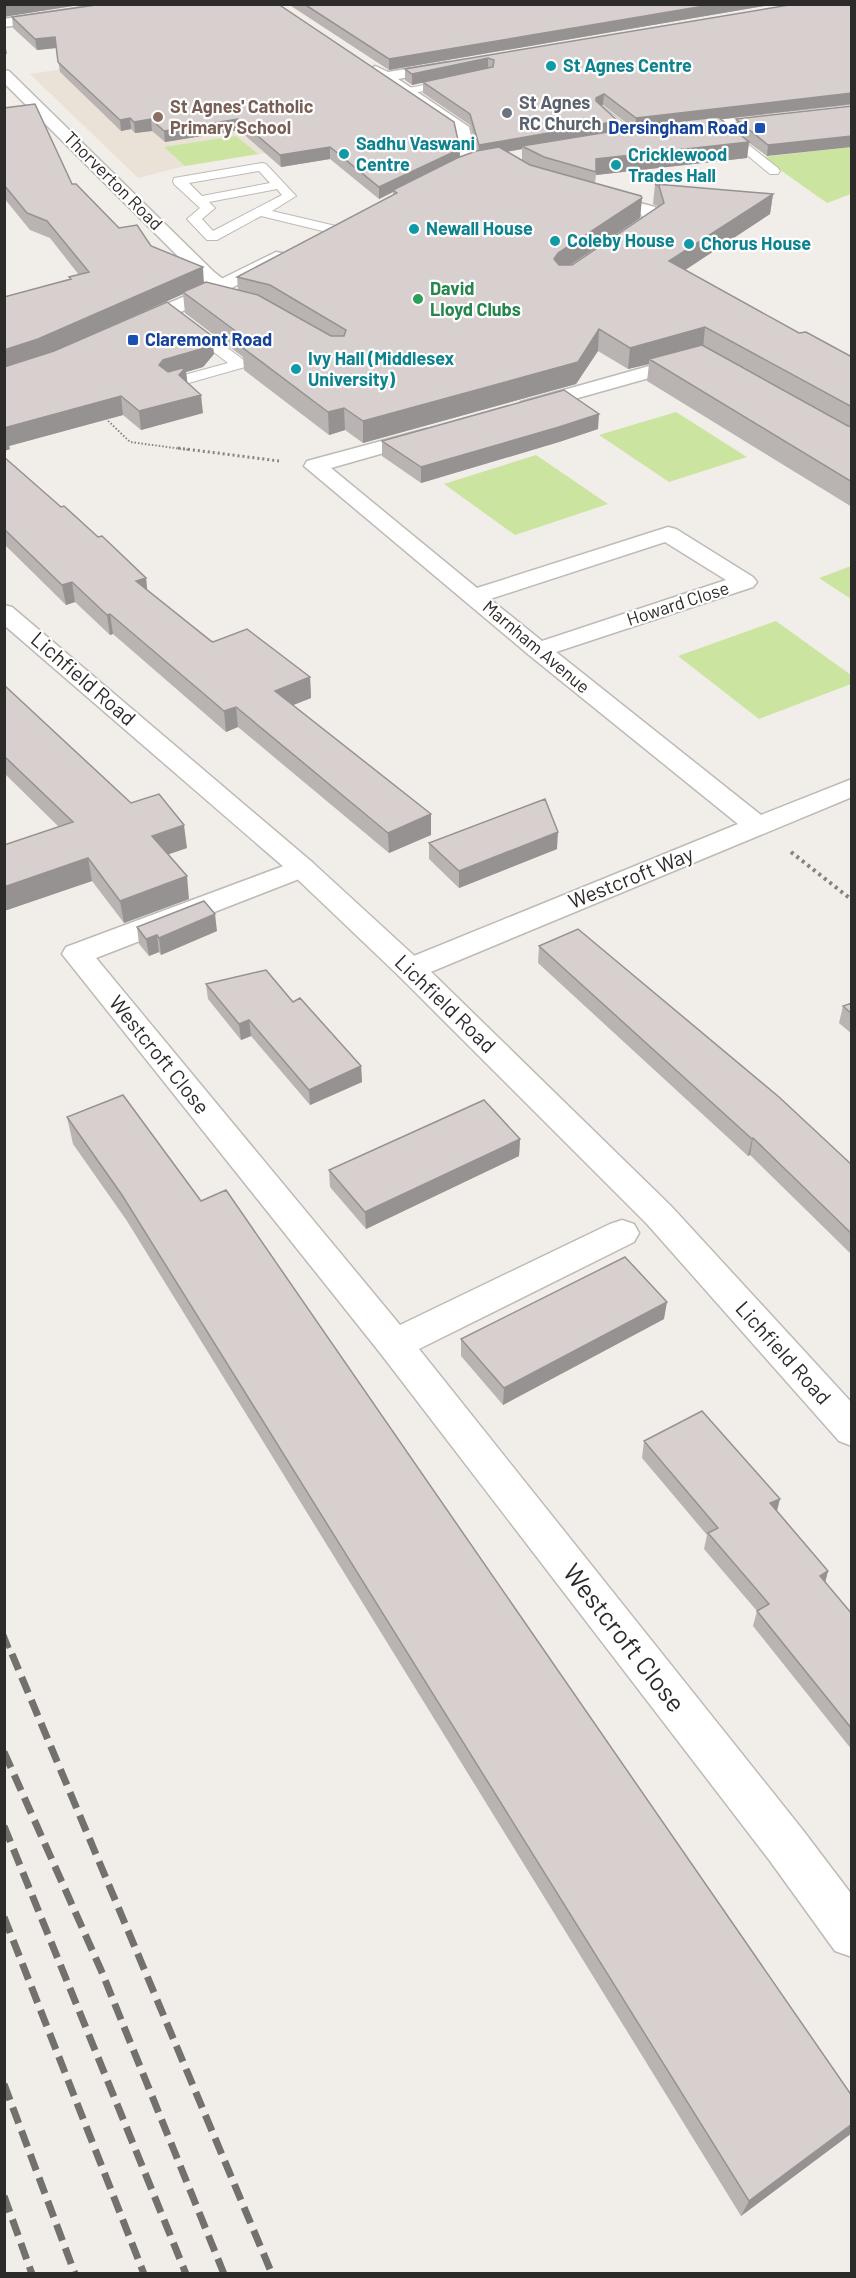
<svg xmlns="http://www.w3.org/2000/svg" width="856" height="2278" viewBox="0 0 856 2278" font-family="Barlow,sans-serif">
<rect width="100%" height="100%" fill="#f1ede8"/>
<path fill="#eae2d7" d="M133,58L291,149L185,166L138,178L30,74Z"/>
<path fill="#cbe5a1" d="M236,136L258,154L185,166L164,147Z
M851,147V194L827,203L762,157Z
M676,412L747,457L669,482L599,435Z
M536,455L608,504L515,535L444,484Z
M851,566V599L819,578Z
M776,621L851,675V684L759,719L678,656Z"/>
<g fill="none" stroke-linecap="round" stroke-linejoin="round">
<g stroke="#bebab5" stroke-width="2">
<path id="service" d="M456,79L460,80V84L408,94L402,91L408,88Z
M603,107L636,133V139H628L599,114L597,111Z
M723,125L778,168L780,171L778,174H770L719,132V126Z
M262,163L266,164L296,196L272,211L340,227L342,230L340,233L335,234L261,216L217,240H207L187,219L200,208L174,184L173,181L174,178ZM259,171L270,183L202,196L189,183ZM277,189L282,195L213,231L202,219L215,208L209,202Z
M185,319L190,320L245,361L248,364L245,367L171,388L166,386L163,383L166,380L228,363L180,326L178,323Z"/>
</g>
<g stroke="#bebab5" stroke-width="3">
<path id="minor" d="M104,4H141L135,8L4,27V19Z
M449,62L456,66L454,69L398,79L469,127L476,157L480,164L472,169L466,167L460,157L456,132L368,70L375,66L388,72Z
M4,70L9,71L214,272L232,286L229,290H217L202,280L4,83Z
M599,192L655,207L661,221L628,245H616L613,241L616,237L643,219L641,214L593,201L591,197L593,193Z
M692,354L699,356L702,360L699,364L528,412L521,410L518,406L521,402Z
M426,429L433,431L436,435L433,439L331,468L477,588L668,527L676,529L753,577L757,582L753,587L556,652L761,815L852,779V797L421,976L410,979L399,976L395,969L399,962L738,824L529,655L304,466L307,461ZM665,542L726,580L542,641L490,599Z
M302,859L312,862L316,868L312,874L96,958L400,1325L610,1224L622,1220L634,1224L639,1233L634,1242L419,1349L802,1829L852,1895V1957L835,1951L770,1861L381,1354L62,954L66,947Z"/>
</g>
<g stroke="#bebab5" stroke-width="3">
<path id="tertiary" d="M4,605L12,607L312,862L421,962L671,1206L852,1403V1446L839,1441L647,1224L399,976L292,874L4,625Z"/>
</g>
<g stroke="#bebab5" stroke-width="3">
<path id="primary" d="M852,105V115L682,134L674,129L682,124Z
M276,252L282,253L285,257L282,261L211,299L141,329H127L125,325L127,321L197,291Z"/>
</g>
<path stroke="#878480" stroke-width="2" stroke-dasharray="1.5 2" stroke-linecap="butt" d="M103,416L130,442L190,450"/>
<path stroke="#878480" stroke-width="3" stroke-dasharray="2 3" stroke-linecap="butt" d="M178,448L279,461"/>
<path stroke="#878480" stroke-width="4" stroke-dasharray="3 4" stroke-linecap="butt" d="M791,852L852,900"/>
<use href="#service" fill="#fff" fill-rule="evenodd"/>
<use href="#minor" fill="#fff" fill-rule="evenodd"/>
<use href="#tertiary" fill="#fff" fill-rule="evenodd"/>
<use href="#primary" fill="#fff" fill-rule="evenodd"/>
<path stroke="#73716e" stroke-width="5" stroke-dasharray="14 7" stroke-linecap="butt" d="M4,1635L12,1655"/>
<path stroke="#73716e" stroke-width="7" stroke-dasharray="17 8" stroke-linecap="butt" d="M12,1654L272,2274
M4,1752L101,1970L224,2274
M4,1826L186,2274
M4,1917L144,2274
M4,2084L75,2274
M4,2196L32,2274"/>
</g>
<path fill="#b9b3b2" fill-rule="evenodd" d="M288,4H776L389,70Z
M852,4V104L721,119L734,130L736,119L852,106L767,156L749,143L747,158L596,175L595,183L642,198L640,218L570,265H572L657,207V206L653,204L655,184L773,194L770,214L685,270L799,333L852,357V507L647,381L649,364L628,369L598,351L576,384L363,443L345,430L329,435L244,370L243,357L185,313L183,294L77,341L214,354L203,367L186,372L187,382L203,413L141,430L123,415L9,446L10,449L4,451L70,279L69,277L79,275L50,238L30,230L4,198V108L72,184L119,228L151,246L204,283L238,290L237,277L393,196V192L379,199L330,159L281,167L239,130L165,142L152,131L135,133L131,129L121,131L60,72L56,48L37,50L13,28L12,17L460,157L477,151L470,125L423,93V82L412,85L405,80V69ZM603,105L633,128L617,131L601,106ZM522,149V160L507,152Z
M598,429L559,442L421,483L382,456V441Z
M4,457L61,507L146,578L147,590L213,642L310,677L311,698L292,705L431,814V835L389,853L238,727L226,732L113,634L110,635L75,602L66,605L4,544Z
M4,685L131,803L187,848L168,854L189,899L124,923L92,881L4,911V845L59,827L4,773Z
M429,843L557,849L459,888L429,859Z
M137,927L217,931L161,955L159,952L149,956L139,944Z
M539,946L852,1165V1255L750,1155L748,1156L538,963Z
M206,984L293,1002L361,1066L362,1082L310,1105L251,1036L241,1040L208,999Z
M852,1003V1034L839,1023L843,1006Z
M67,1117L852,2096V2133L741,2216L127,1221L73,1144Z
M520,1139L519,1156L366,1229L330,1187L329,1170Z
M664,1319L503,1405L461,1356V1339Z
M644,1441L777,1511L828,1571L825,1582L852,1614V1750L753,1626L757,1611L704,1549L707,1535L642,1458Z"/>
<path fill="#969291" d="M18,4H86L4,17V7Z
M716,4H776L389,70V59Z
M55,37L56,48L37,50L35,39Z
M4,43H5L7,54H4Z
M488,58V69L412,85V74Z
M852,93V104L635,129L636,118Z
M604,94L603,105L596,109V98Z
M130,118L131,129L121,131L120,120Z
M151,119L152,131L135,133L134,122Z
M238,119L239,130L165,142L164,131Z
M618,121L617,132L522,146V149L478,157L479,145Z
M852,136V147L767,156L768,145Z
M749,142L747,158L596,175V159Z
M330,147V159L281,167L280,155Z
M460,149V161L393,190V192L379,199V187Z
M773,194L770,214L667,282L669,261Z
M642,198L640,218L557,274L554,259L558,253Z
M203,267L204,285L183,292V294L41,357L4,369V350Z
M705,327L703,349L649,359V364L628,369L630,348Z
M599,329L598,351L576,384L363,443V421Z
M212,336L214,354L203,367L186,372L188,386L165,378L159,365L163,360Z
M201,395L203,413L141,430L139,411Z
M121,396L123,415L9,446L10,449L4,451V428Z
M344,408L345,430L329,435L328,412Z
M599,414L598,429L559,442L421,483V467Z
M146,578L148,597L136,581Z
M72,582L75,602L66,605L62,585Z
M110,614L113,634L110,635L107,615Z
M310,677L311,698L276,712L275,691Z
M236,707L238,727L226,732L224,711Z
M431,814V835L389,853L388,833Z
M184,825L187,848L155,859L152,836Z
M558,832L557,849L459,888V871Z
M88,858L92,881L4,911V887Z
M187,876L189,899L124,923L120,901Z
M215,914L217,931L161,955L159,938Z
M157,935L159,952L149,956L146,939Z
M249,1020L251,1036L241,1040L239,1024Z
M361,1066L362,1082L310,1105L309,1090Z
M753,1138L750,1155L748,1156L752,1139Z
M520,1139L519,1156L366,1229L365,1212Z
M667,1302L664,1319L503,1405L504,1388Z
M780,1499L776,1515L770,1503Z
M828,1571L824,1587L820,1576Z
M852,2124V2133L741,2216L749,2201Z"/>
<path fill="#d7d0cf" stroke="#969291" stroke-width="1.5" d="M4,4H18L4,7Z
M103,4H278L454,122L460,149L379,187L330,147L280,155L238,119L164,131L151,119L134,122L130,118L120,120L58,62L55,37L35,39L12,17Z
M304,4H716L389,59Z
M795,4H852V93L636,118L604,94L596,98V101L618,121L479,145L470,114L423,82L493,67L494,60L488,58L412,74L405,69Z
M35,104L72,184H76L119,228L137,225L151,246L203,267L38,339L4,350V297L71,279L69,277L89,272L47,221L27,213L4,185V108Z
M852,106V136L768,145L736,119Z
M718,117L749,142L596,159V172L544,157L522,146L663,123Z
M499,147L530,165L641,196L642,198L558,253L554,259L559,265H572L664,203L659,186L655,184L773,194L669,261L799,333L806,332L852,357V407L705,327L630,348L599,329L578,362L363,421L344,408L328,412L243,348L249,342L245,338L183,292L206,282L258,295L331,336H344L346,330L270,285L237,277L397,193L393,190L457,158L476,151Z
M167,302L212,336L201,349L163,360L159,365L168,372L186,367L179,375L201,395L139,411L121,396L4,428V367L54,351Z
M702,345L848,426L852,427V482L649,359Z
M564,390L599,414L559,427L421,467L382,441Z
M4,457L61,507L64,506L98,537L102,536L146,578L136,581L211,641L213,642L247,629L310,677L275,691L431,814L388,833L236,707L224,711L110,614L107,615L72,582L62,585L4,529Z
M4,685L131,803L159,794L184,825L152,836L187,876L120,901L88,858L4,887V845L73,822L4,756Z
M545,799L558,832L459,871L429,843Z
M204,901L215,914L159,938L157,935L146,939L137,927Z
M578,929L779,1097L852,1165V1234L753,1138L752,1139L539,946Z
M266,970L293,1002L300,998L361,1066L309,1090L249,1020L239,1024L206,984Z
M852,1003V1014L843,1006Z
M123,1095L201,1201L226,1190L852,2096V2124L749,2201L122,1195L67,1117Z
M484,1100L520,1139L365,1212L329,1170Z
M625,1257L667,1302L504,1388L461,1339Z
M702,1411L780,1499L770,1503L828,1571L820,1576L852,1614V1729L757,1611L769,1604L708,1533L718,1528L644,1441Z"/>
<g fill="#0f9aa8" stroke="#fff" stroke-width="2">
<circle cx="551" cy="66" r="6"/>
<circle cx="344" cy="154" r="6"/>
<circle cx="616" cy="165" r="6"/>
<circle cx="414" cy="229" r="6"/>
<circle cx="555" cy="241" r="6"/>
<circle cx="689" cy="244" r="6"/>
<circle cx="296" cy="369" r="6"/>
</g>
<circle fill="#6b7280" stroke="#fff" stroke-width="2" cx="507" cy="113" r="6"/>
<circle fill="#8d6e63" stroke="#fff" stroke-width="2" cx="158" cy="117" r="6"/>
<g fill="#1a4fb4" stroke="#fff" stroke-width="2">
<rect x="754" y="122" width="12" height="12" rx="3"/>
<rect x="127" y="334" width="12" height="12" rx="3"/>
</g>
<circle fill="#2e9e5b" stroke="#fff" stroke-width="2" cx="418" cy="299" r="6"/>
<g text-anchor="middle" stroke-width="4.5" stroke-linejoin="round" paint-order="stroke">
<g font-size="18" font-weight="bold" fill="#0d838f" stroke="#fff" text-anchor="start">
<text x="563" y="72">St Agnes Centre</text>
<text x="356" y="150">Sadhu Vaswani<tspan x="356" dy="21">Centre</tspan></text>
<text x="628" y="161">Cricklewood<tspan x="628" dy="21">Trades Hall</tspan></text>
<text x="426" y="235">Newall House</text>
<text x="567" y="247">Coleby House</text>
<text x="701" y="250">Chorus House</text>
<text x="308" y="365">Ivy Hall (Middlesex<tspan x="308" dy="21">University)</tspan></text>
</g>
<g font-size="18" font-weight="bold" fill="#5b616d" stroke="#fff" text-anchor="start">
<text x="519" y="109">St Agnes<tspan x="519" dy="21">RC Church</tspan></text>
</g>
<g font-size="18" font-weight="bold" fill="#785e54" stroke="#fff" text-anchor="start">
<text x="170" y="113">St Agnes' Catholic<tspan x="170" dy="21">Primary School</tspan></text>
</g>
<g font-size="18" font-weight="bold" fill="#164399" stroke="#fff" text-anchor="end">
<text x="748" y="134">Dersingham Road</text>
<text x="145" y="346" text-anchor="start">Claremont Road</text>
</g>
<g font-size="18" fill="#2d2b29" stroke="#fff">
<text transform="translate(113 181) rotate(45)" y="6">Thorverton Road</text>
<text transform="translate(678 604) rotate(-18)" y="6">Howard Close</text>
<text transform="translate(536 647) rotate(40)" y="6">Marnham Avenue</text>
</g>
<g font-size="18" font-weight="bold" fill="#27864d" stroke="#fff" text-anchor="start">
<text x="430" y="295">David<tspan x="430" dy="21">Lloyd Clubs</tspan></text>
</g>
<g font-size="21" fill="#2d2b29" stroke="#fff">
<text transform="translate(83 679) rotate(41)" y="7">Lichfield Road</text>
<text transform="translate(631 878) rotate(-22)" y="7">Westcroft Way</text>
<text transform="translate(445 1004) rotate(44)" y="7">Lichfield Road</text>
<text transform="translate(159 1055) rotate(51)" y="7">Westcroft Close</text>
<text transform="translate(783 1353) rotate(48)" y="7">Lichfield Road</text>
</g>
<g font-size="26" fill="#2d2b29" stroke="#fff">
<text transform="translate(624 1638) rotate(52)" y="9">Westcroft Close</text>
</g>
</g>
<rect width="856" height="2278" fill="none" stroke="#2d2b29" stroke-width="12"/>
</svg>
